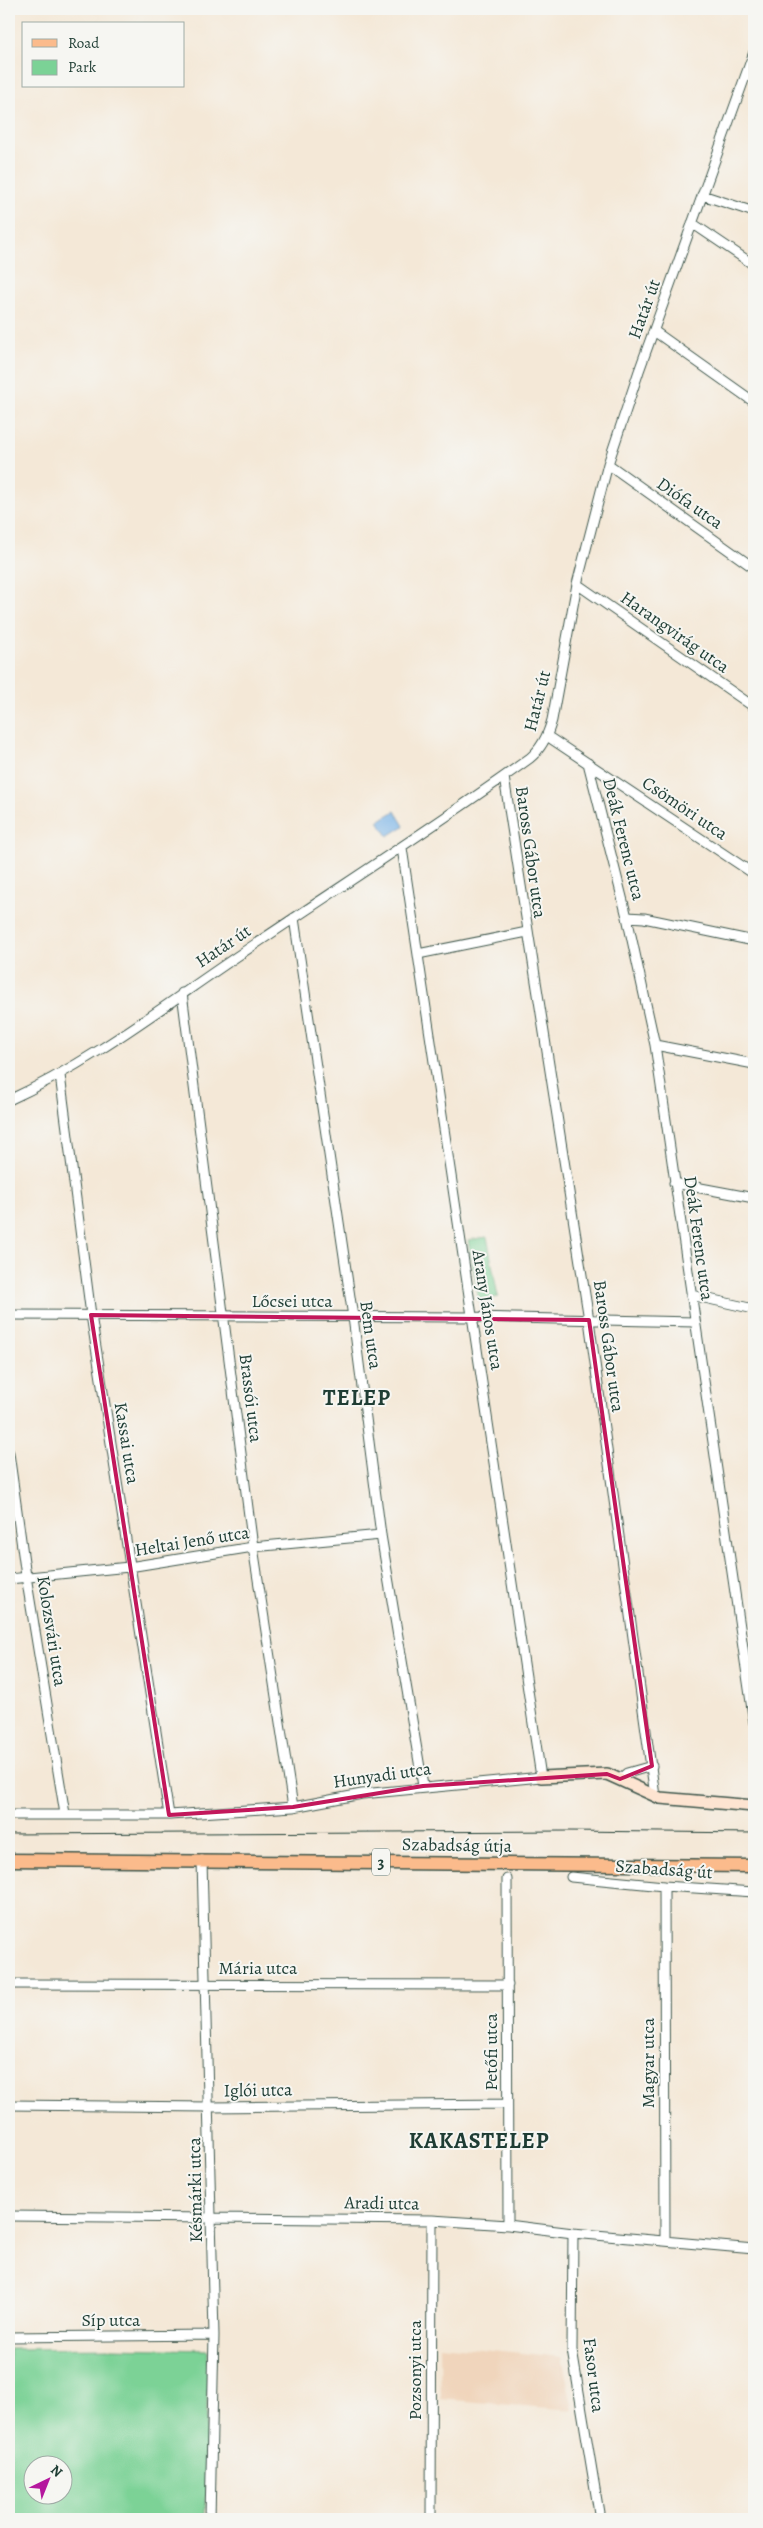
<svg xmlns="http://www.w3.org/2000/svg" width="763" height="2528" viewBox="0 0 763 2528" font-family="Alegreya,serif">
<rect width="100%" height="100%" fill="#f6f6f2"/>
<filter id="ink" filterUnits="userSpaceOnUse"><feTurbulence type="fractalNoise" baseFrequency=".02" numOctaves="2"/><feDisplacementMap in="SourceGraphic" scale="10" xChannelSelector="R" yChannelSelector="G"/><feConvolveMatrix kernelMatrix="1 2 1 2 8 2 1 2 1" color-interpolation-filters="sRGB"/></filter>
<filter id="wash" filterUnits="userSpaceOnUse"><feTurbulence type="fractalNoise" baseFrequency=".0096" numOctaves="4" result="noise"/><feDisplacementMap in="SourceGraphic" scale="20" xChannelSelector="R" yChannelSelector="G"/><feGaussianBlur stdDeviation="1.12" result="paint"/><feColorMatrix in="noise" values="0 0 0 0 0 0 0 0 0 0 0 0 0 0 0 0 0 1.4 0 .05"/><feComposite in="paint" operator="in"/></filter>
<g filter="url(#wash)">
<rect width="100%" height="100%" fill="#f4e8d7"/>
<path fill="#f0d5bc" d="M440,2345L562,2357L573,2410L441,2399Z"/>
<path fill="#7bd296" stroke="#4d8865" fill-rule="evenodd" d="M487,1237L498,1297L479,1301L468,1240Z
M113,2348L208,2350L205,2519H10L9,2349ZM32,2466H62V2496H32Z"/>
<path fill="#76b1e7" stroke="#4a778e" d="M395,811L404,826L388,836L378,821Z"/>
</g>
<g filter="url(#ink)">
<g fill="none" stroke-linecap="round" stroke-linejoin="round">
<g stroke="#3f574c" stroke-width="11">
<path id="street" d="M702,195L754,212
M692,223L754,265
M654,331L754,402
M608,464L754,568
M577,584L754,707
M547,736L754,874
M588,763L627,917L655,1045L754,1723
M504,777L589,1320L655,1796
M627,917L644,918L754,941
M294,918L353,1317L381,1535L423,1786
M418,954L527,932
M182,993L253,1547L293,1807
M655,1045L754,1064
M60,1075L91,1315L169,1815
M9,1100C92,1062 166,1004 242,953C338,888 436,826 530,758C542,748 548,735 552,720L577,584L608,464L639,371L754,52
M674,1183L754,1198
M691,1295L754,1309
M9,1315L473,1317L695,1322
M9,1453L26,1576L65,1814
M9,1579L129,1567L253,1547L381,1535
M620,1779L627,1773L652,1766
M9,1815H169L293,1807L362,1794L541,1777L402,848
M202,1860L214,2335L210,2519
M571,1877L664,1886L754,1892
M507,1879L508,2225
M664,1886L665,2241
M9,1984L508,1985
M9,2105L210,2107L507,2104
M9,2216L432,2220L508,2225L573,2233L754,2249
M573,2233L572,2350L600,2519
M9,2337L214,2335
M431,2519L432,2220"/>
</g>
<g stroke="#3f574c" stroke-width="14">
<path id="secondary" d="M541,1777L607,1774L660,1798L754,1806"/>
</g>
<g stroke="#3f574c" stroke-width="15">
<path id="primary" d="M9,1860L754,1866"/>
</g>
<use href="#street" stroke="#fff" stroke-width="9"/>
<use href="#secondary" stroke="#fde4d1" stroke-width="11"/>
<use href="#primary" stroke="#fbbb8c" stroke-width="12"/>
<path stroke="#1f3d34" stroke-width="1" d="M9,1834L568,1831L754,1833"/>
</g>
</g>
<path fill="none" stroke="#c2185b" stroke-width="4" stroke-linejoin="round" d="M91,1315L589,1320L652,1766L620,1779L607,1774L423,1786L293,1807L169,1815Z"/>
<g text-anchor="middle" stroke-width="4" stroke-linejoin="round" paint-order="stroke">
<rect fill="#f6f6f2" stroke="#60746d" stroke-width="1" x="372" y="1848.5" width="18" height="27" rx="4"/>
<g font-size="16" font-weight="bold" fill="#1f3d34">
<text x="381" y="1868">3</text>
</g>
<g font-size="18" fill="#1f3d34" stroke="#f6f6f2">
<text transform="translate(644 309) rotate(-70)" y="6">Határ út</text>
<text transform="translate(690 503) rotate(35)" y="6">Diófa utca</text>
<text transform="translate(675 632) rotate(35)" y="6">Harangvirág utca</text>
<text transform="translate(537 701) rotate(-76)" y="6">Határ út</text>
<text transform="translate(685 808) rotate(34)" y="6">Csömöri utca</text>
<text transform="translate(624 839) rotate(76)" y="6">Deák Ferenc utca</text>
<text transform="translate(531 852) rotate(82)" y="6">Baross Gábor utca</text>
<text transform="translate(223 946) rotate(-34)" y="6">Határ út</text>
<text transform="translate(699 1238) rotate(82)" y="6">Deák Ferenc utca</text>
<text x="292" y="1307">Lőcsei utca</text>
<text transform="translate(488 1310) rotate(81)" y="6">Arany János utca</text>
<text transform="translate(371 1335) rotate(82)" y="6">Bem utca</text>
<text transform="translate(609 1346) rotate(82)" y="6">Baross Gábor utca</text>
<text transform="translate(251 1398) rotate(83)" y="6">Brassói utca</text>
<text transform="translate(127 1443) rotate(81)" y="6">Kassai utca</text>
<text transform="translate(192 1541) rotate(-9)" y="6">Heltai Jenő utca</text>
<text transform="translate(52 1631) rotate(81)" y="6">Kolozsvári utca</text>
<text transform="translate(382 1775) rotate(-8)" y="6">Hunyadi utca</text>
<text transform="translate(457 1845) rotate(1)" y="6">Szabadság útja</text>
<text transform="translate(664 1869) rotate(4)" y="6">Szabadság út</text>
<text x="258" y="1974">Mária utca</text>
<text transform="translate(491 2052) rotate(-90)" y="6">Petőfi utca</text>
<text transform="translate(648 2063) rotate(-90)" y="6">Magyar utca</text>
<text transform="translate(258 2090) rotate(-1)" y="6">Iglói utca</text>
<text transform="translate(195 2190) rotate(-91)" y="6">Késmárki utca</text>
<text transform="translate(382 2203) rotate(1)" y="6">Aradi utca</text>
<text x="111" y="2326">Síp utca</text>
<text transform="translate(415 2370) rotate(-90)" y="6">Pozsonyi utca</text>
<text transform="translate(594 2375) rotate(83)" y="6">Fasor utca</text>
</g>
<g font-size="22" font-weight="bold" letter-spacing="1" fill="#1f3d34" stroke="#f6f6f2">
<text x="357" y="1405">TELEP</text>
<text x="479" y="2148">KAKASTELEP</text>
</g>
</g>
<rect width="763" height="2528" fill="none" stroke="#f6f6f2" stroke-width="30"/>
<rect x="22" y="22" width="162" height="65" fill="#f6f6f2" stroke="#a0aca6"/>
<rect x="32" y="39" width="25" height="8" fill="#fbbb8c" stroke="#a0aca6"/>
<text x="68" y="48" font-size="15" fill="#1f3d34">Road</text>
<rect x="32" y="60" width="25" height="15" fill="#7bd296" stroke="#a0aca6"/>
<text x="68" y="72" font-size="15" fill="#1f3d34">Park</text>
<g transform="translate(48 2480) rotate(43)"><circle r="24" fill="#f6f6f2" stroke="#a0aca6"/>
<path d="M0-4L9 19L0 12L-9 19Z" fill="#b5179e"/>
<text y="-8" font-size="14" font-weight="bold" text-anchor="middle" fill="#1f3d34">N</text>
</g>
</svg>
